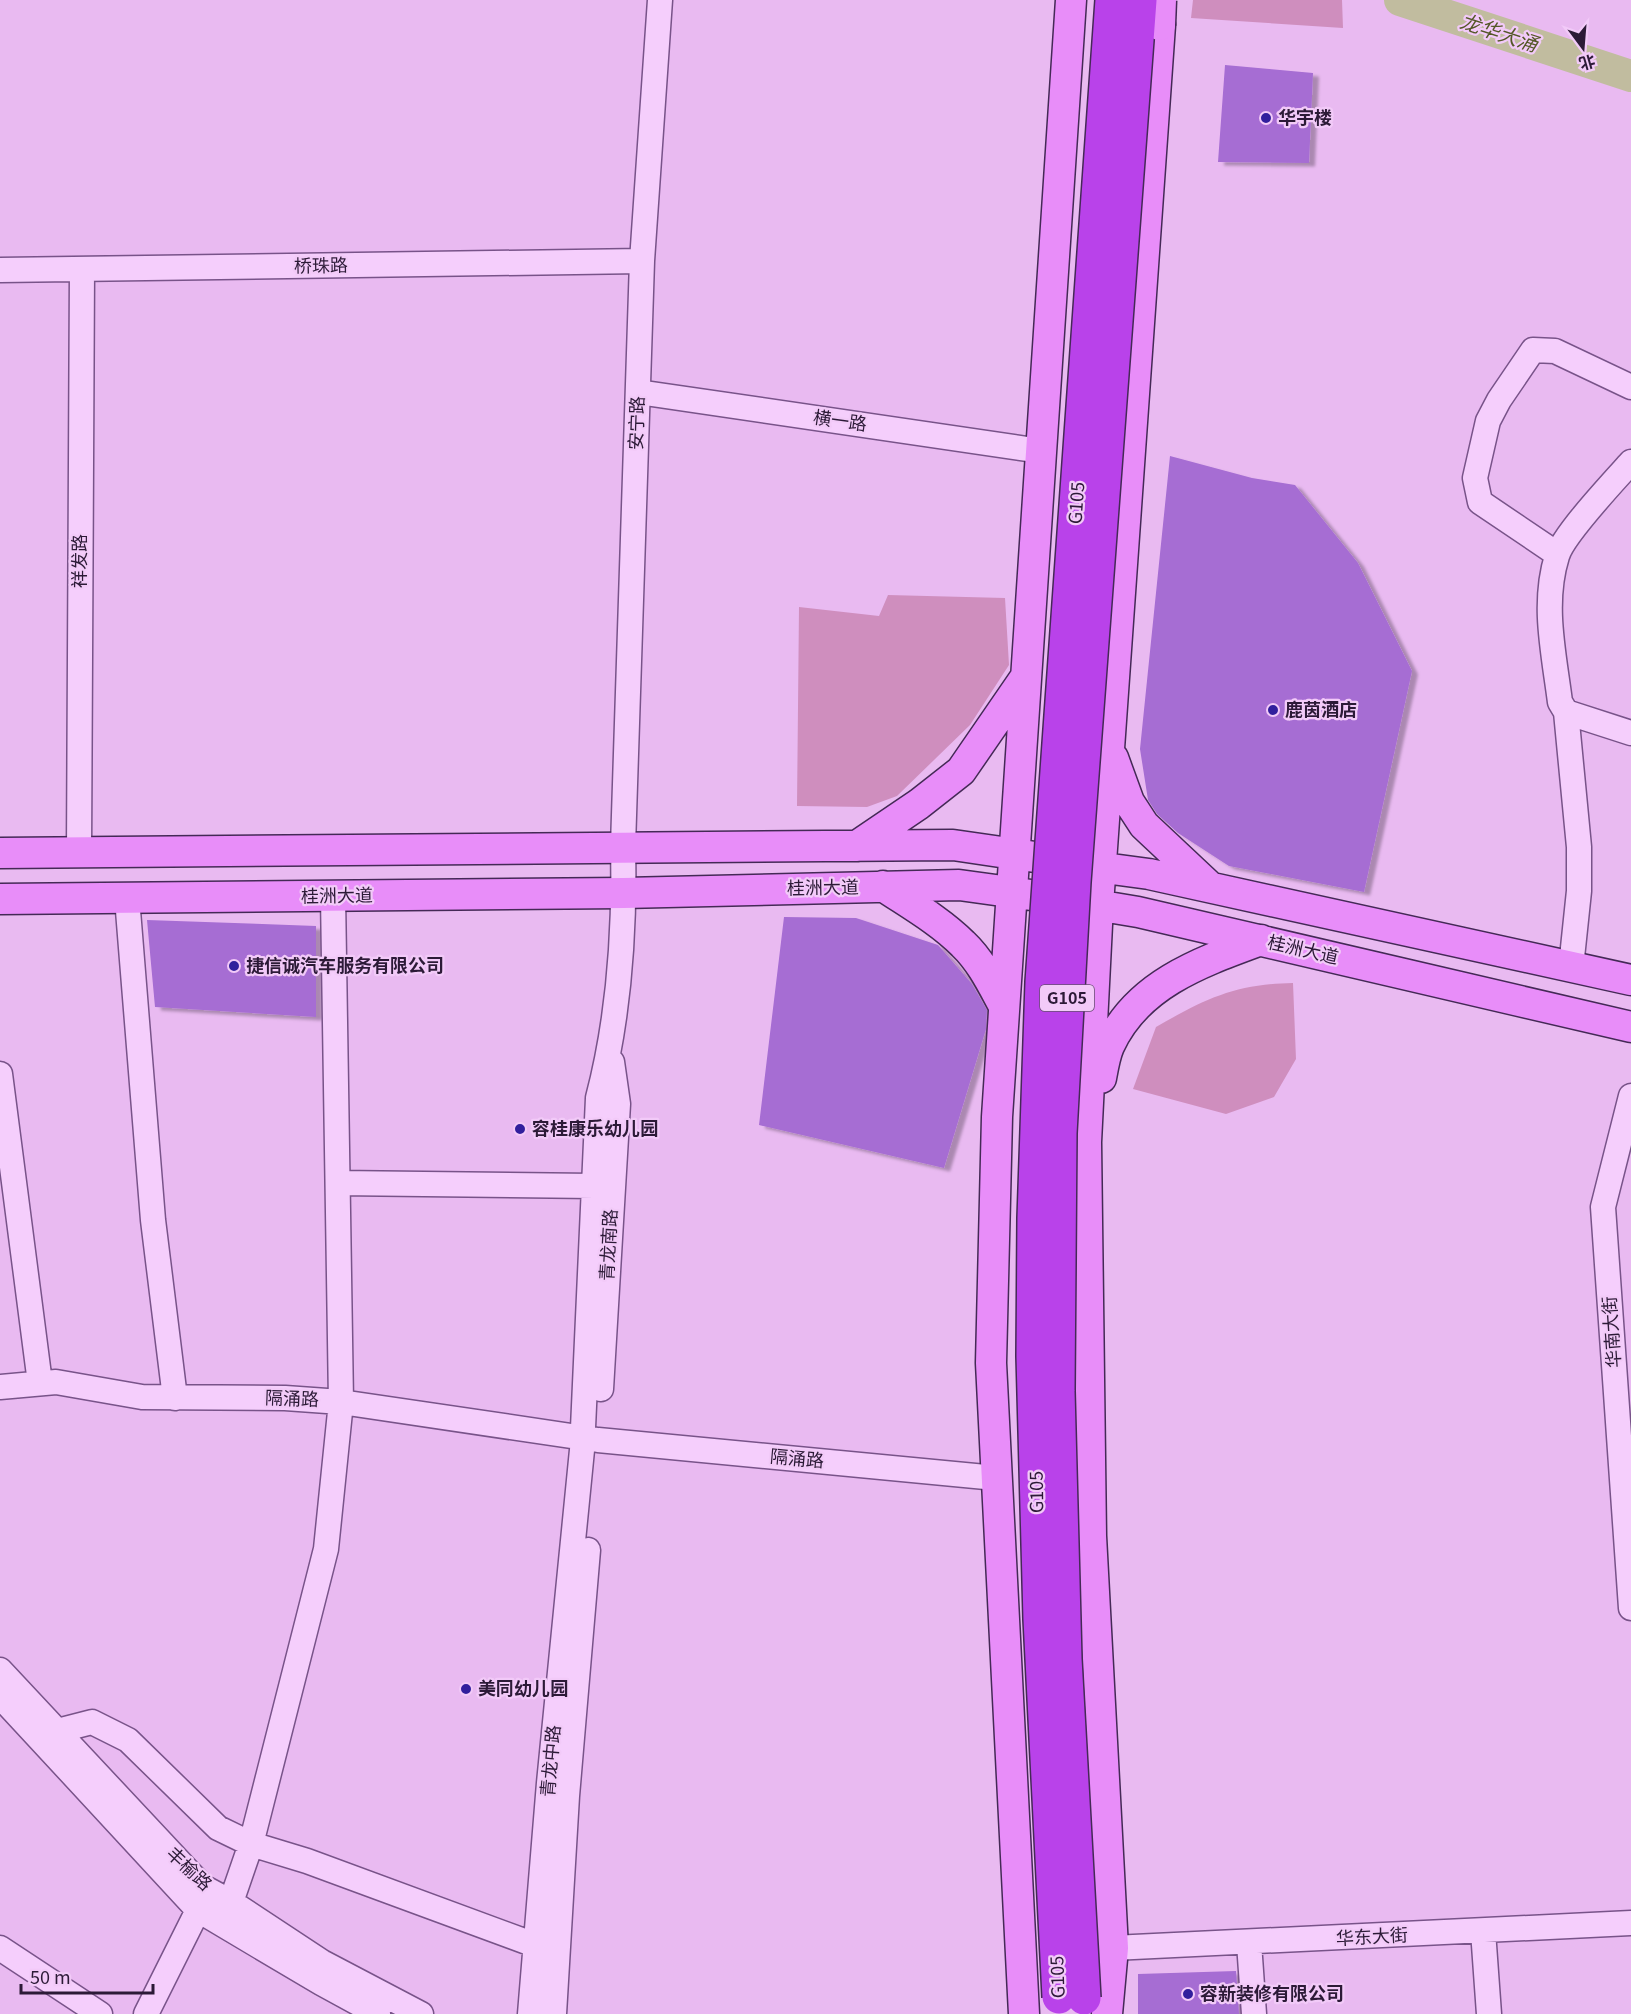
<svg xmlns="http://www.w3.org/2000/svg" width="1631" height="2014" viewBox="0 0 1631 2014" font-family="Georgia,'Noto Sans SC',serif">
<defs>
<filter id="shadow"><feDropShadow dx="6" dy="3.5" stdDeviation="1.5" flood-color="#0004"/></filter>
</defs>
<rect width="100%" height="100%" fill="#e9baf1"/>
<path fill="#cf8ebe" d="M1193,0H1342L1343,28L1191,18Z
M888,595L1005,598L1009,665L970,725L897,796L867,807L797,806L799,607L879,616Z
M1293,983L1296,1059L1274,1097L1226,1114L1133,1089L1156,1027C1205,999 1235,984 1293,983Z"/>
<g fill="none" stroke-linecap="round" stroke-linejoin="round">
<path stroke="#c1bc9f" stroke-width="32" d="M1400,0L1631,76"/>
</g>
<path fill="#a66dd3" filter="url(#shadow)" d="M1225,65L1313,73L1309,163L1218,162Z
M1170,456L1252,478L1295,485L1358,563L1412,671L1364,892L1229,866L1178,833L1157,814L1148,800L1140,749Z
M784,917L856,918L938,945L972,984L987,1010L986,1029L944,1168L759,1125Z
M147,920L316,926V1017L155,1007Z
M1236,1971L1239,2014H1138V1974Z"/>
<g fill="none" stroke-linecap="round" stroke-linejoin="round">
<g stroke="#785389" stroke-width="27">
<path id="minor" d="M0,270L642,261
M638,392L1041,451
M1557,554L1480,502L1475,478L1488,421L1499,400L1533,350L1555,351L1631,387
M1566,712L1631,733
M79,852L82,269
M127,898L153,1220L175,1398
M1571,967L1579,891V847L1566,712L1560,702C1554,654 1542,604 1557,556C1563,535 1614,481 1631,462
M0,1074L40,1383
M1631,1096L1603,1207L1631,1608
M338,1183L594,1186
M0,1387L56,1382L142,1397L285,1398L341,1402L598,1440L996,1478
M601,1389L618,1104L612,1062
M0,1670L203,1887L231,1902L322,1962L421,2014
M0,1696L198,1910L321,1983L378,2014
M57,1731L92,1722L128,1740L218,1828L251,1844L307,1861L535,1945
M1483,1931L1489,2014
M1249,1943L1254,2014
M0,1948L100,2014
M1113,1948L1631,1923
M146,2014L198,1910L231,1902L251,1844L326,1549L341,1402L333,896
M530,2014L549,1783L582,1450L598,1098C619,1018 625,930 623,846L642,261L660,0
M554,2014L567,1796L588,1550"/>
</g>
<g stroke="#442956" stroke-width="33">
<path id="major" d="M1113,758L1129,802L1144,825L1210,887
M857,846L919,804L961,771L1025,678
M0,853L953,845L1035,857
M1082,865L1149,874L1631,980
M883,886C910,904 940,921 963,944C981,961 992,984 1004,1006
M0,899L624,893L959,885L1031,895
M1078,902L1138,912L1631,1027
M1101,1078C1103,1067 1105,1055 1109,1046C1137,984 1201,962 1261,940
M1024,2014L991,1363L997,1117L1071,0
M1107,2014L1113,1948L1091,1536L1086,1142L1098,905L1160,25"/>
</g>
<use href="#minor" stroke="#f5cefc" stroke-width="24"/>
<use href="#major" stroke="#e88df9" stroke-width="30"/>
<g stroke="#442956" stroke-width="33" stroke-linecap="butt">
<path id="major-bridge" d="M1160,25L1161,0"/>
</g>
<g stroke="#442956" stroke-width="36" stroke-linecap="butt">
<path id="highway-bridge" d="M1059,1997L1040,1619L1033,1356L1034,1218L1042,982L1112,0
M1084,1998L1065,1659L1058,1391L1060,1133L1074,882L1140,0"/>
</g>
<use href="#major-bridge" stroke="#e88df9" stroke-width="30"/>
<use href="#highway-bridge" stroke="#b942ea" stroke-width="33"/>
</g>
<g fill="#311f9d" stroke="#f2caf8" stroke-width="2">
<circle cx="1266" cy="118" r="6"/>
<circle cx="1273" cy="710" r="6"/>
<circle cx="234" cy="966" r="6"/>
<circle cx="520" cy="1129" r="6"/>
<circle cx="466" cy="1689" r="6"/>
<circle cx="1188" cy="1994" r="6"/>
</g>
<g text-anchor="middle" stroke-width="4.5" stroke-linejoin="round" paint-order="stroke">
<rect fill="#f2caf8" stroke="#674f71" stroke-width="1.5" x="1040" y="985" width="54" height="26" rx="4.5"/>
<g font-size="16" font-weight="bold" fill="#2c1a37">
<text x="1067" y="1004">G105</text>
</g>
<g font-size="18" font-weight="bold" fill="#2c1a37" stroke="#f2caf8" text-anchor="start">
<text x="1278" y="124">华宇楼</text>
<text x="1285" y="716">鹿茵酒店</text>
<text x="246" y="972">捷信诚汽车服务有限公司</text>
<text x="532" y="1135">容桂康乐幼儿园</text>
<text x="478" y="1695">美同幼儿园</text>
<text x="1200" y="2000">容新装修有限公司</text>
</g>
<g font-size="18" fill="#2c1a37" stroke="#f2caf8">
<text transform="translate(321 266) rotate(-1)" y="6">桥珠路</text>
<text transform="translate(840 421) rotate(8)" y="6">横一路</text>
<text transform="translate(637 423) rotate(-88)" y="6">安宁路</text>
<text transform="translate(1077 503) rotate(-86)" y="6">G105</text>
<text transform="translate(80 561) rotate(-90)" y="6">祥发路</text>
<text transform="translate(823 888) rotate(-1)" y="6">桂洲大道</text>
<text transform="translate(337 896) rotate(-1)" y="6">桂洲大道</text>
<text transform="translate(1303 950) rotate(13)" y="6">桂洲大道</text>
<text transform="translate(609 1245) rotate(-87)" y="6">青龙南路</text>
<text transform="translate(1612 1332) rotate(-94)" y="6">华南大街</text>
<text transform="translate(292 1399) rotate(2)" y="6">隔涌路</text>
<text transform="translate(797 1459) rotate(5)" y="6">隔涌路</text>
<text transform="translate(1037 1492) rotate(-91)" y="6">G105</text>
<text transform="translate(551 1761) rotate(-85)" y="6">青龙中路</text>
<text transform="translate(189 1869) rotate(43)" y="6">丰榆路</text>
<text transform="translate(1372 1937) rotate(-3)" y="6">华东大街</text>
<text transform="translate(1058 1977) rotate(-92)" y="6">G105</text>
</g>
<g font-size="20" font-style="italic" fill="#545827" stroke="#f2caf8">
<text transform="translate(1499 33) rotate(18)" y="7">龙华大涌</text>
</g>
</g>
<g transform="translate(1583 48) rotate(164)" stroke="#f2caf8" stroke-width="4.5" paint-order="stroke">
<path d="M0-4.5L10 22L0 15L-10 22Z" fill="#2c1a37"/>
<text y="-9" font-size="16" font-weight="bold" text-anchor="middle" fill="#2c1a37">北</text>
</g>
<path d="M21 1984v9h132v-9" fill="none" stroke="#2c1a37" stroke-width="3"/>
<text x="30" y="1984" font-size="18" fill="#2c1a37" stroke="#f2caf8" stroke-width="4.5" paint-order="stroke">50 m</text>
</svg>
